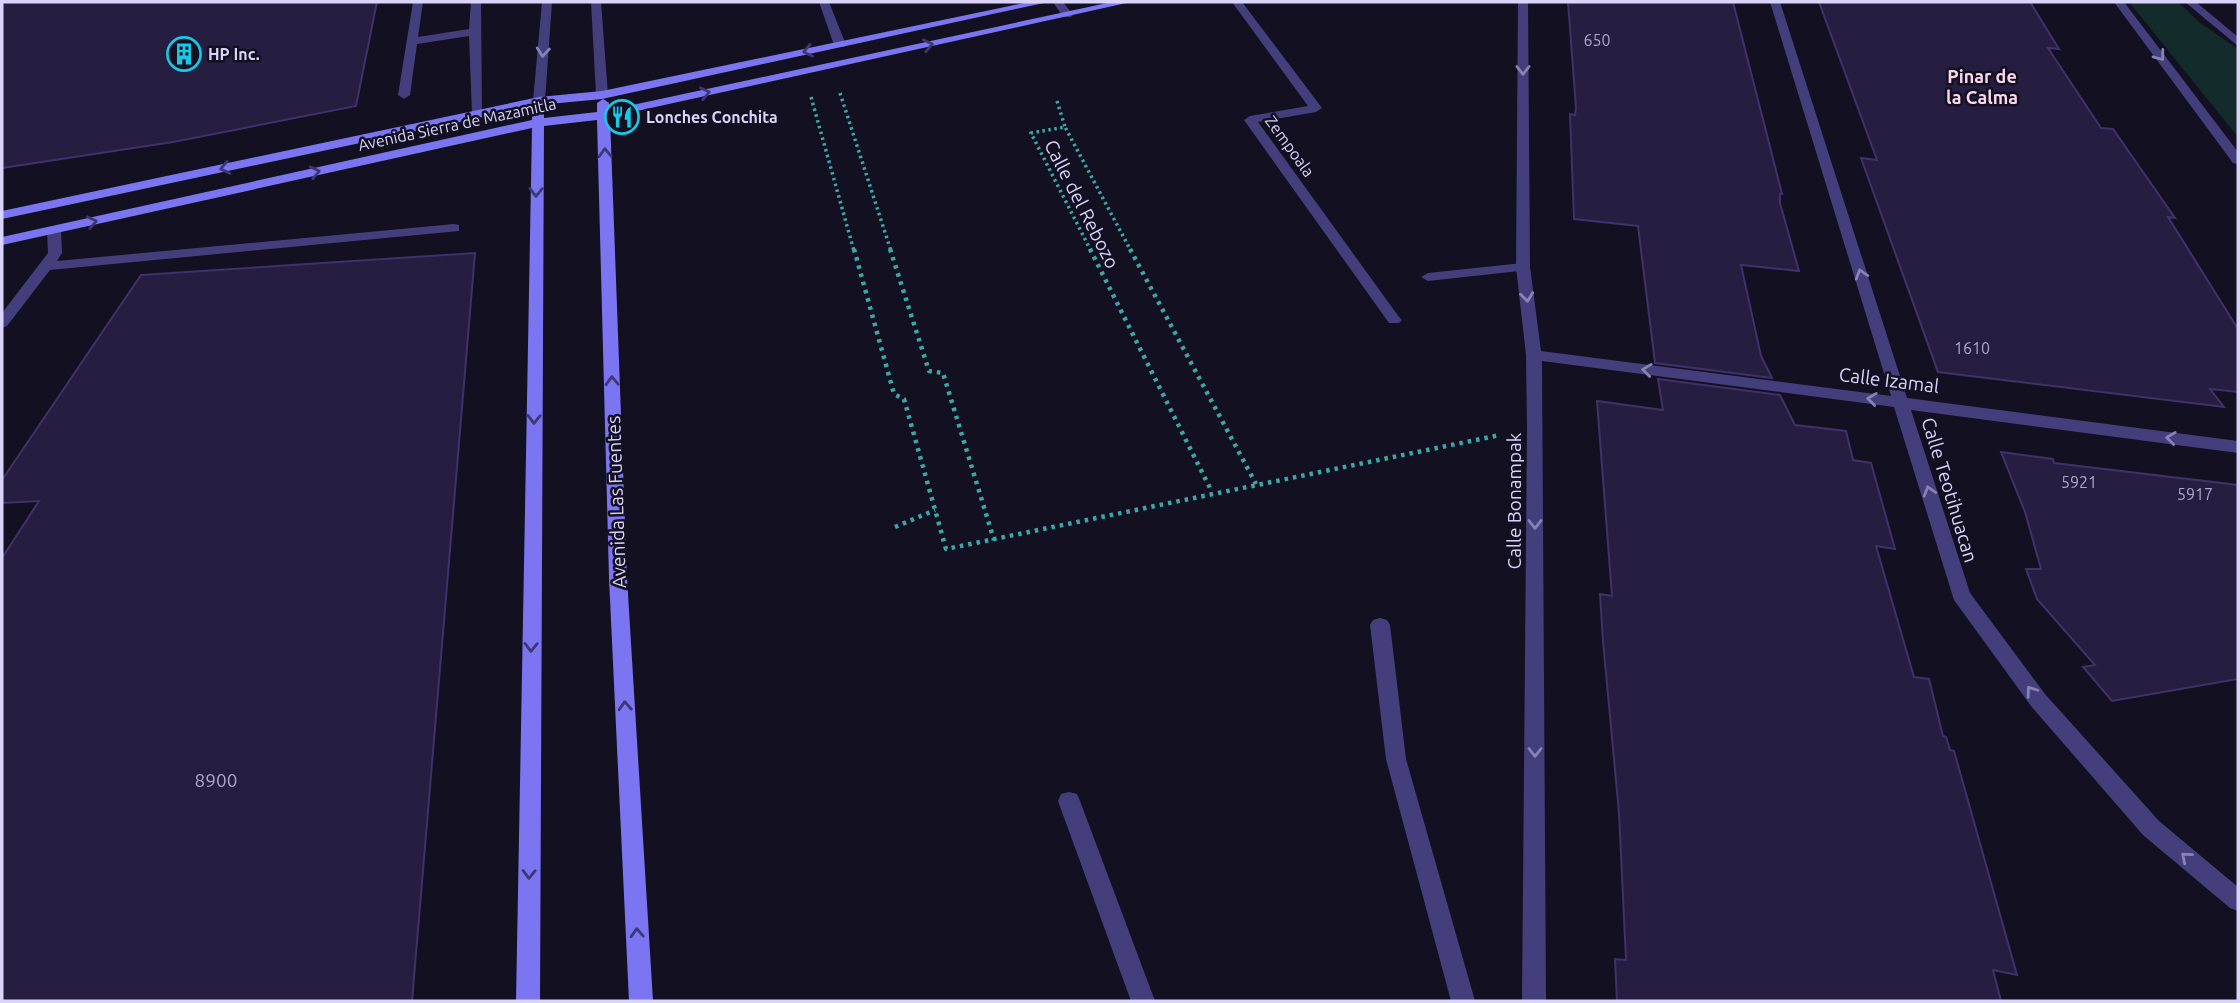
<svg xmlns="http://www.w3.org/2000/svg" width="2240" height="1003" viewBox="0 0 2240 1003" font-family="Ubuntu,sans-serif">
<rect width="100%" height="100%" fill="#131021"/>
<path fill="#132b2b" d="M2129,2H2178L2199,22L2238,49V137Z"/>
<path fill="#261e40" stroke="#3f326a" stroke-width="2" d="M2,2H377L356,106L173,142L2,168Z
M1568,2H1733L1782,194H1780V203L1799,271L1741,265L1761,356L1772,378L1655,363L1638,226L1574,219L1570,114L1575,115L1576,108Z
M1819,2H2030L2059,49L2048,48L2101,128L2113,129L2175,218L2168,217L2238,329V392L2210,389L2224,407L1938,372L1861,158L1877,160Z
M475,253L412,1001H2V558L39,501L2,503V480L141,275Z
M1658,379L1780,395L1795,425L1846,431L1853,460L1871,463L1895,549L1876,546L1914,677L1929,679L1943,736L1946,737L1950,750L1954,751L2017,975L1993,970L2001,1001H1617L1615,959L1626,960L1619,813L1603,641L1600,594L1612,596L1597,401L1663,410Z
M2001,452L2053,459L2054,463L2238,485V679L2112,701L2083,667L2095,665L2037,599L2026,569H2041L2025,512Z"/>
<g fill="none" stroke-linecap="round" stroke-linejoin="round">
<path stroke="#3aa9a6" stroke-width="3.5" stroke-dasharray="2.5 3.5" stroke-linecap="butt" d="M840,93L891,251
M811,97L854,251
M1057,101L1065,127
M1091,251L1031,133L1065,127L1131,251"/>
<path stroke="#3aa9a6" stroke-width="4.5" stroke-dasharray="3.5 5" stroke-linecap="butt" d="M854,249L894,394L904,399L946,549L1500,435
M890,249L929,371L943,373L994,540
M1090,249L1212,492
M1130,249L1256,484
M895,527L935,510"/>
<path fill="#443f7c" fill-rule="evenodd" d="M413,2H423L418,37L469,29L471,2H481L482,117L472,114L469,36L417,44L410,95L404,99L398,95Z
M1232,2H1242L1322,108L1316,112L1258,122L1399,317L1402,320L1399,323H1389L1244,120L1250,116L1308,106Z
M454,224L459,225V231L50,270L7,326L2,328V313L48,253L47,230L54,226L61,230L62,253L57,261Z
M1523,263L1528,264V270L1428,281L1421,277L1428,273Z
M1380,618L1387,620L1390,625L1406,759L1475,1001H1451L1386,759L1370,625L1373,620Z
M1069,792L1077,794L1080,801L1155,1001H1131L1058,801L1061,794Z"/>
<path fill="#443f7c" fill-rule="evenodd" d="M542,2H552L545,101L539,105L533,101Z
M591,2H601L608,95L602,99L596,95Z
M819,2H829L846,45L844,47L834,45Z
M1053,2H1063L1073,15L1071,17H1063Z
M1518,2H1528L1530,267L1541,351L1891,396L1770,2H1780L1907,398L2238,441V453L1911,410L1970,593L2045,694L2159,821L2238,887V911L2230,908L2143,835L2031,706L1954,600L1894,407L1542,361L1546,1001H1522L1527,428L1526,355L1516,267Z
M2114,2H2124L2238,152V164L2233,163Z
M2185,2H2196L2238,37V46Z"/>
<path fill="#7c75f2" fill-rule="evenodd" d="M1029,2H1048L602,99L539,105L2,219V211L539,97L602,91Z
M1112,2H1131L610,117L627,578L653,1001H629L609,578L597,120L544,126L540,1001H516L532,128L2,245V237L532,120V112L538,108L544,112V118L597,112V103L603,99L609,103V110Z"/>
</g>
<defs><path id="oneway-chevron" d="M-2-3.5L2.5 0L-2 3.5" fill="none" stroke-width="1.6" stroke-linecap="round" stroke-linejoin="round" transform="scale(1.75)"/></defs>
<g stroke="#3d3875">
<use href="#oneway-chevron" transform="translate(928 45) rotate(-12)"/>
<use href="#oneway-chevron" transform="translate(808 51) rotate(168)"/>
<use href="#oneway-chevron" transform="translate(705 93) rotate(-12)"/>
<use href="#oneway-chevron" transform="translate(605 153) rotate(-92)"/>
<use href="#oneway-chevron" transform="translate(225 168) rotate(168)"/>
<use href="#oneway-chevron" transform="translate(315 172) rotate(-12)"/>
<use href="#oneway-chevron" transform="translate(536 192) rotate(91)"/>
<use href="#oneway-chevron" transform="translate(92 222) rotate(-12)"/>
<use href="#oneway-chevron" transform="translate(612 381) rotate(-92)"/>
<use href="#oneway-chevron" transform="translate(534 419) rotate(91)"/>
<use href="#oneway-chevron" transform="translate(531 647) rotate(91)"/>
<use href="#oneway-chevron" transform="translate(625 706) rotate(-93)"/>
<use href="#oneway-chevron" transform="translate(529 874) rotate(91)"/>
<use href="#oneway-chevron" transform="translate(637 933) rotate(-93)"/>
</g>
<g stroke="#8882b5">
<use href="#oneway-chevron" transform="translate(543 52) rotate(95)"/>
<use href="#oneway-chevron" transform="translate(2160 56) rotate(53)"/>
<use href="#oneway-chevron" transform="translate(1523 70) rotate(90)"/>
<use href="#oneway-chevron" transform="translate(1861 274) rotate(-107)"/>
<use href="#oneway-chevron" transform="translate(1527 297) rotate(83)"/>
<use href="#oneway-chevron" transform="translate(1647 370) rotate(-173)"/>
<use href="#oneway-chevron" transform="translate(1872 399) rotate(-173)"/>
<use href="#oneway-chevron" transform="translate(2171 438) rotate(-173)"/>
<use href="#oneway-chevron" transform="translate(1929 491) rotate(-107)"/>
<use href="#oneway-chevron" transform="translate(1535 524) rotate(90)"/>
<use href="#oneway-chevron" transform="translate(2031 691) rotate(-126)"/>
<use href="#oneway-chevron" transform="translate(1535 752) rotate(90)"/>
<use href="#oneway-chevron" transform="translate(2186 857) rotate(-140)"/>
</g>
<defs>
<g id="building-ring" transform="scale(1.75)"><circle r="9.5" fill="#131021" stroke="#16c9e5" stroke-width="1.5"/><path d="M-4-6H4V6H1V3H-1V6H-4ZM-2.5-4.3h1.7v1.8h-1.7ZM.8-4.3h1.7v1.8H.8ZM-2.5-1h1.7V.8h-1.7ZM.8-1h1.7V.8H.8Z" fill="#16c9e5"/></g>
<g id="restaurant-ring" transform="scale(1.75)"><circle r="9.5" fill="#131021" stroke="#16c9e5" stroke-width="1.5"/><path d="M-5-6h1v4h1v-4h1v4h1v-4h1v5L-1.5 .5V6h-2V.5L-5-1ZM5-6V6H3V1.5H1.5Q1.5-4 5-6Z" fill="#16c9e5"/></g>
</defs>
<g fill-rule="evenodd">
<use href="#building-ring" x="184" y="54"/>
<use href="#restaurant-ring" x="622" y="117"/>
</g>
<g text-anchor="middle" stroke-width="5" stroke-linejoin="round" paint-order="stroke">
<g font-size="16" fill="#ada6cc">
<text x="1597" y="46">650</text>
<text x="1972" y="354">1610</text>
<text x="2079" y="488">5921</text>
<text x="2195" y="500">5917</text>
</g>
<g font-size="16" font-weight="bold" fill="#dad4fb" stroke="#131021" text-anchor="start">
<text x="208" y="60">HP Inc.</text>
<text x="646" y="123">Lonches Conchita</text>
</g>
<g font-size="16" fill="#dad4fb" stroke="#131021">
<text transform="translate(457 124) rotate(-12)" y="6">Avenida Sierra de Mazamitla</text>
<text transform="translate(1290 146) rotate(54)" y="6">Zempoala</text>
</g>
<g font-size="18" font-weight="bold" fill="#fbd6ec" stroke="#131021">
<text x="1982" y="83">Pinar de<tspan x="1982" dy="21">la Calma</tspan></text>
</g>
<g font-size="19" fill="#dad4fb" stroke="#131021">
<text transform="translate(1082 204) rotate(63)" y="7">Calle del Rebozo</text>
<text transform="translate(1889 380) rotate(7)" y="7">Calle Izamal</text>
<text transform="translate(1950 490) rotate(73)" y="7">Calle Teotihuacan</text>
<text transform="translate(1514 501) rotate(-90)" y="7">Calle Bonampak</text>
<text transform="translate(616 502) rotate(-92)" y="7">Avenida Las Fuentes</text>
</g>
<g font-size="19" fill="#ada6cc">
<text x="216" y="787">8900</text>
</g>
</g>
<rect width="2240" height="1003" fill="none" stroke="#dad4fb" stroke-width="7"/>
</svg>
